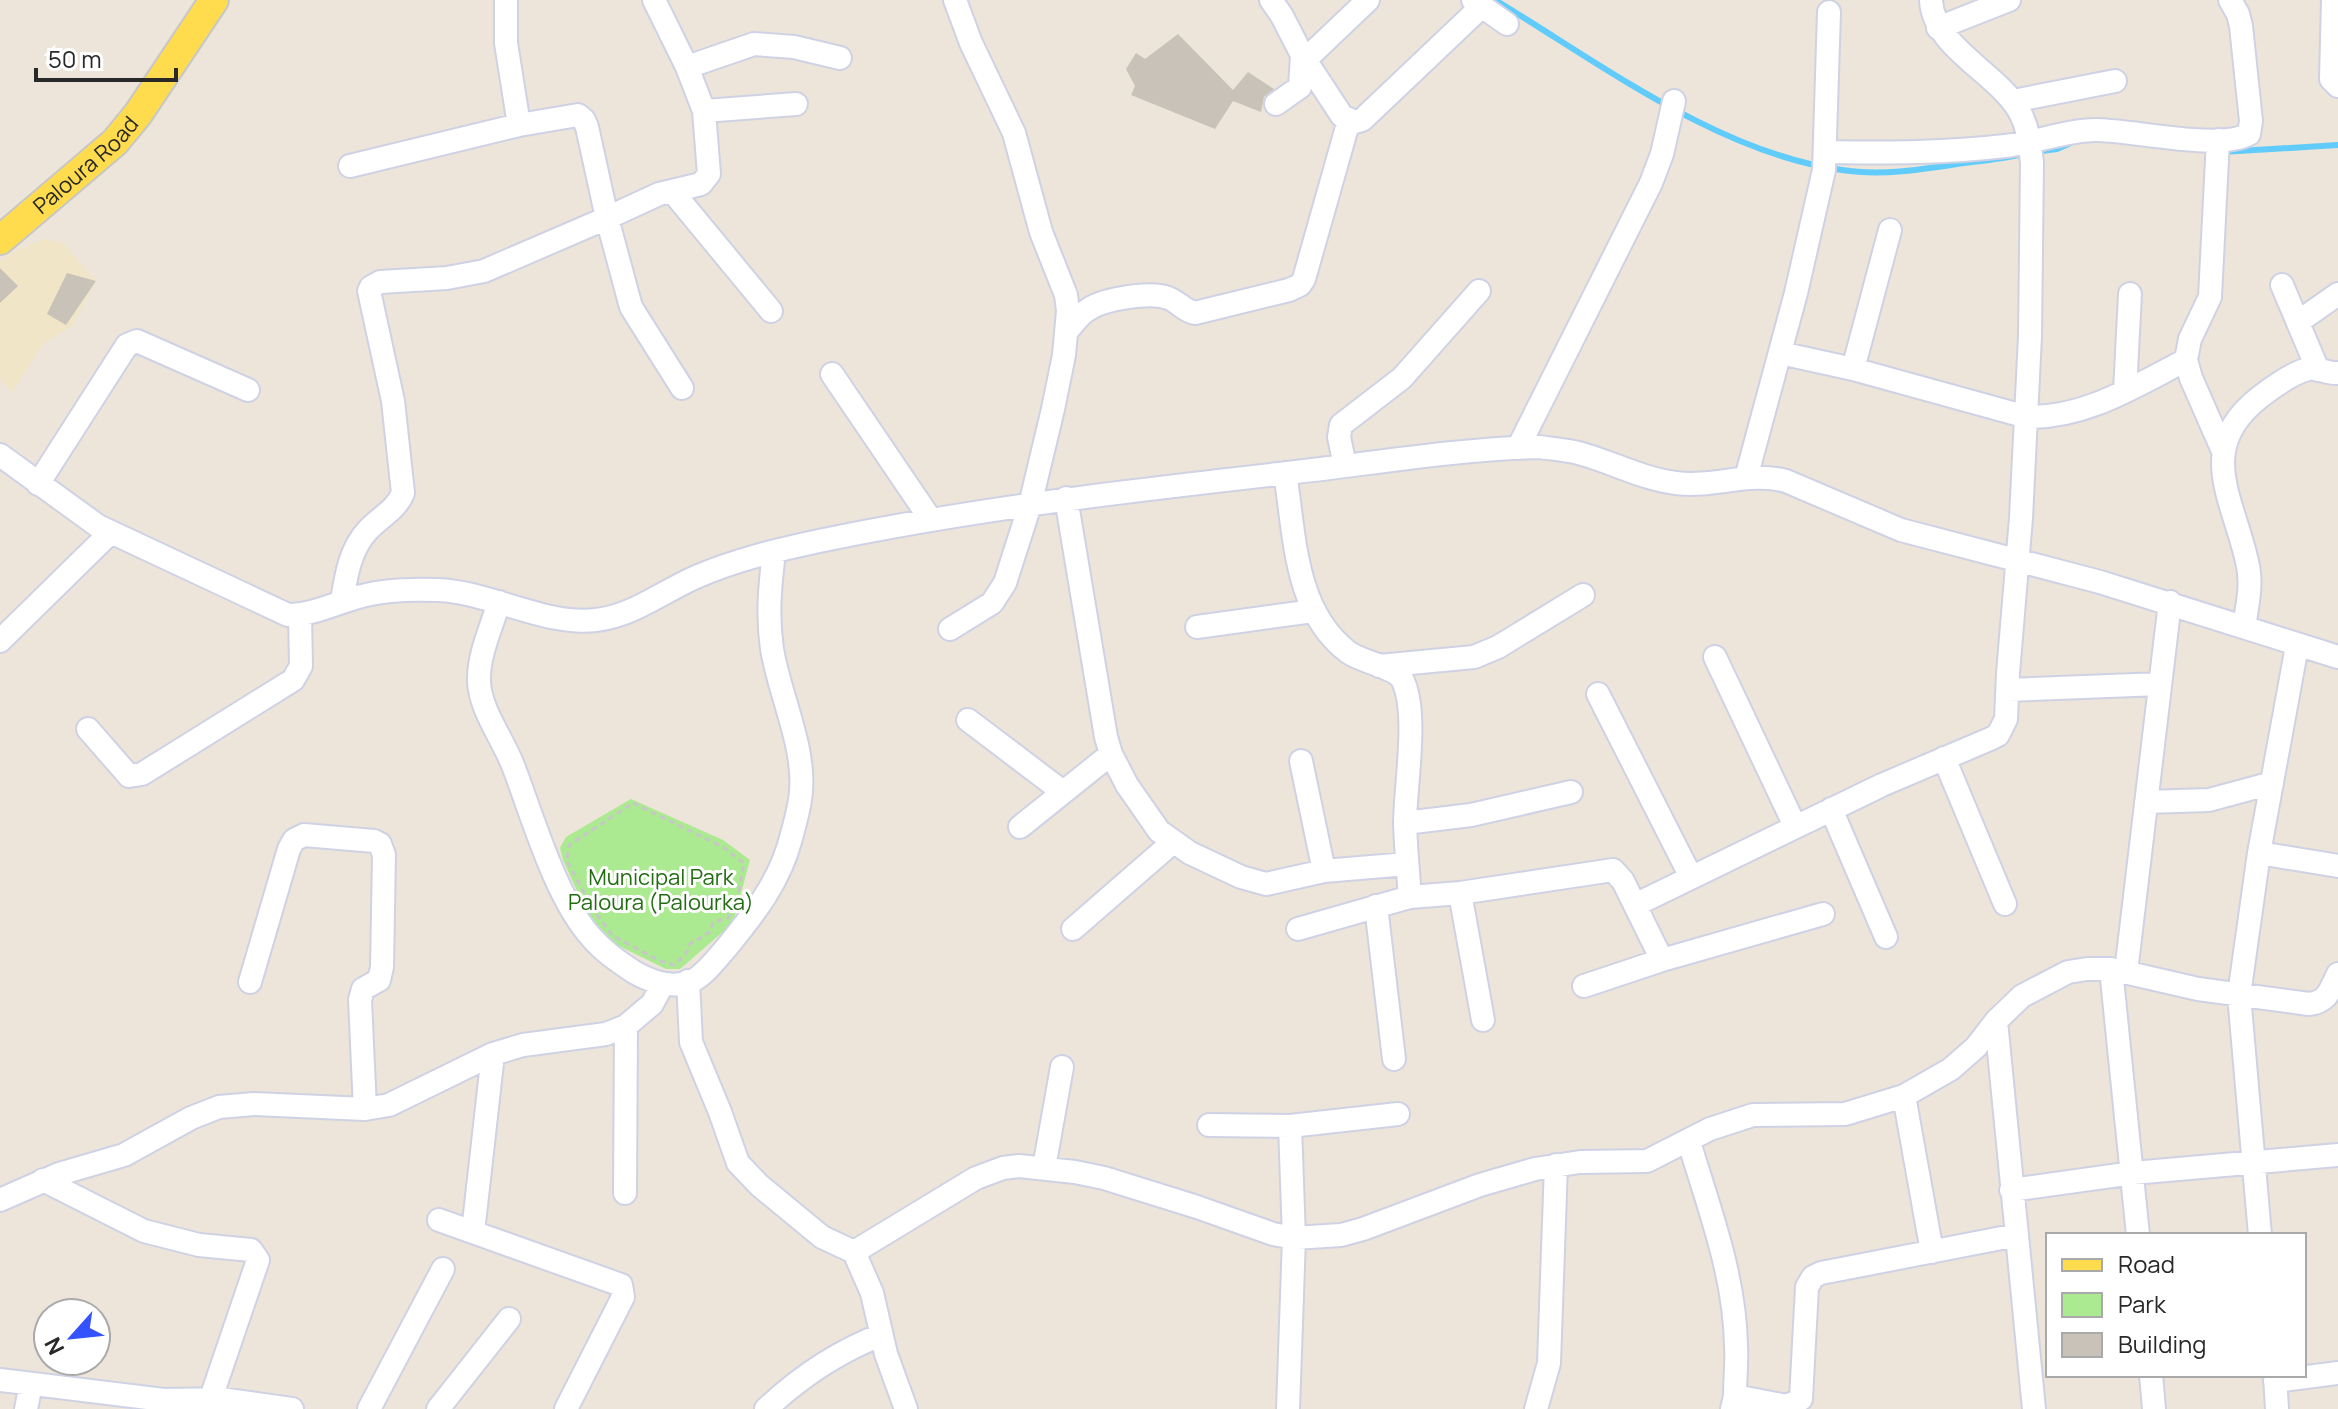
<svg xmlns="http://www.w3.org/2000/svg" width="2338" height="1409" viewBox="0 0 2338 1409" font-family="Manrope,sans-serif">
<rect width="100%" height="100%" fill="#ede5d9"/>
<path fill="#f1e5c7" d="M43,239L63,243L96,281L72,326L43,344L12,392L0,379V262L9,254Z"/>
<path fill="#abea90" d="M631,799L723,840L750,860L733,923L680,969H666L613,943L588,915L563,860L560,848L566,837Z"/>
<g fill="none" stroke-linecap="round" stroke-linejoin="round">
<path stroke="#61ccfb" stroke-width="6" d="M1495,0C1600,63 1718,153 1842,170C1880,176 1919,170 1957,164C1979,161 2001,159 2023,154
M2034,152L2057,149L2073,142
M2222,152L2338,145"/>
</g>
<path fill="#c8c2b9" d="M1178,34L1233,90L1248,72L1274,89L1264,97L1261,112L1233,101L1215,129L1131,95L1135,86L1126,69L1136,53L1145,59Z
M0,268L18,286L0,303Z
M67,273L96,281L66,325L47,314Z"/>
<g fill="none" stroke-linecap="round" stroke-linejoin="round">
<g stroke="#ced2e4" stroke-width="26">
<path id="minor" d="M506,0V43L519,125
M654,0L687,67L704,111L796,104
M1271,0L1282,16L1302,55L1300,87L1276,104
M1473,0L1507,24
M2333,0L2331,79L2338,86
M1938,28L2009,0
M1302,55L1342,116L1355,122L1362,120L1481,7
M1305,60L1368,0
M687,67L754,44L794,47L840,58
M2013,101L2115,81
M2218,140L2210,297L2190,339L2186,360L2191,378L2223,451
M1827,152C1887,153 1946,153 2005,146C2036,143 2066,130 2096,130C2133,130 2219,151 2249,134L2251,121L2241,26L2238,14L2230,0
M672,191L701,184L709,174L704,111
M2282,285L2318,370
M2298,322L2338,294
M1067,331C1074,323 1080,314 1089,309C1104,299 1151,291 1168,298C1179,302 1184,311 1195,313L1289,290L1300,285L1304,279L1349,120
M1780,353L1853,369L2027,417C2086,418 2135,386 2186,360
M1853,369L1890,230
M832,374L931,520
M682,388L631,307L607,218L659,194L672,191L771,311
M2125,391L2130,294
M1518,448L1651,183L1662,154L1674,101
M0,455L98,526L288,615C314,615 337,602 362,596C387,589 413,589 438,590C490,592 544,626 596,620C633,616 662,592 696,577C735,560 777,550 819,541C977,508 1136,490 1296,472C1376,463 1458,449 1539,447C1553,449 1568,450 1582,454C1614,463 1643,479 1676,483C1714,488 1749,471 1786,481L1901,530L2100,582L2338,657
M1345,466L1339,437L1341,425L1402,378L1479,291
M1285,473C1295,535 1294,611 1348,652C1361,662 1395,667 1402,679C1419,711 1405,787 1405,824C1406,849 1408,873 1410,897
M1746,478L1796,293L1824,170L1829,12
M38,484L127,345L137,341L248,390
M1066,498L1106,737L1111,754L1127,785L1159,831L1190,853L1241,877L1266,884L1324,871L1407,864
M342,601C346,576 350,549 368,530C380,517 396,510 403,493L393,401L369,291L371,287L380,282L447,278L484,271L607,218L587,127L584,120L578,115L519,125L350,166
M499,602C492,626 479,653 479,678C478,708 504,740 514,768C533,818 556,899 592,938C604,952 619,962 634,972C651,982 673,989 692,981C705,975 718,957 727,947C754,914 780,881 791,838C795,823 800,807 801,791C805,746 779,693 772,649C767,615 770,585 774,552
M1197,627L1313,611
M2244,627C2247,607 2252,586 2248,566C2235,501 2193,449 2260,397C2273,387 2292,373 2308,369C2318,367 2327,374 2338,373
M950,629L992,603L1005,583L1030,505L1053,409L1064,355L1068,311L1066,295L1041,232L1014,133L971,43L955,0
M0,641L111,532
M1715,657L1795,826
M1379,666L1474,657L1498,647L1583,595
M2008,690L2160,684
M1598,694L1691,877
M968,720L1063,792
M88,729L129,776L142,774L293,680L301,666L300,615
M1944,758L2005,904
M1301,761L1324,871
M2146,802L2209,800L2272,783
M1831,809L1886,937
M1405,823L1471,815L1571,792
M1020,827L1111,754
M2259,853L2338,866
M1460,893L1483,1020
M1635,905L1882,785L1990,739L1998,735L2006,719L2008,673L2021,518L2030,336L2032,163C2030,145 2028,125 2018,109C1994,71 1933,46 1931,0
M1376,906L1394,1059
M1073,929L1173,842
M1298,929L1410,897L1460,893L1613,870L1623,881L1662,960
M2111,969L2138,1235
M2126,972L2170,602
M688,981L691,1042L720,1112L738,1163L759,1185L822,1237L854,1252L872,1293L886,1354L906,1409
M250,982L289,849L294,840L304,835L374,841L380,844L384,855L382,967L379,980L363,989L360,1000L365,1109
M1584,986L1662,960L1823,914
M1996,1021L2034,1409
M1904,1096L1932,1252
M1209,1125L1290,1126L1398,1114
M1689,1142C1709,1208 1735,1276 1736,1346C1737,1363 1735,1379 1735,1396
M1044,1168L1062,1067
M43,1180L144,1231L199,1245L251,1250L258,1260L256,1266L211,1398
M2011,1190L2133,1173L2338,1155
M625,1193L626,1026
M0,1200L59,1174L124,1155L191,1118L219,1107L254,1104L365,1109L389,1105L493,1054L523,1045L606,1034L626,1026L652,1004L663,984
M439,1220L621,1285L623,1297L566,1409
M473,1232L493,1054
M2260,1235L2239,995L2259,853L2297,646
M854,1252L976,1178L1003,1168L1019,1166L1075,1172L1104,1178L1197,1207L1273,1234L1294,1238L1341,1235L1363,1229L1480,1185L1535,1169L1580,1162L1647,1161L1710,1129L1753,1115L1845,1114L1904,1096L1951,1069L1976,1047L1996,1021L2022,996L2068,972L2087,969H2111L2198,989L2309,1004C2328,1002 2330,990 2338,974
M2151,1375L2154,1409
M2275,1375L2277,1409
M0,1380L164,1400L221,1399L292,1409
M2275,1381L2338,1373
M26,1409L31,1384
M369,1409L443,1269
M438,1409L509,1319
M766,1409C800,1377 837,1352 881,1335
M1288,1409L1294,1238L1290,1126
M1536,1409L1549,1363L1556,1165
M1732,1409L1735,1396L1787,1406L1801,1399L1807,1287L1813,1277L1821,1273L2017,1235"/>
</g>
<g stroke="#c7c7c7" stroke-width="32">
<g id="major">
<path id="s1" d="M0,240L115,142L138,114L214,0"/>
</g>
</g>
<path stroke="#c7c7c7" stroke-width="3" stroke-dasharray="6 4" stroke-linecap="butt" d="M633,803L723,847L744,863L737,900L728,918L713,922L711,931L690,944L686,954L674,965L660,961L613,936L594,911L567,861L569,845Z"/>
<use href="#minor" stroke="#fff" stroke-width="22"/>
<use href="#major" stroke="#ffdc4d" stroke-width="28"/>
</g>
<g text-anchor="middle" stroke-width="6" stroke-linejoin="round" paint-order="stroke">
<g font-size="22" fill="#292929" stroke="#fff">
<text dy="8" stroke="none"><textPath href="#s1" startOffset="114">Paloura Road</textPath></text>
</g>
<g font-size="22" fill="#226d12" stroke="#fff">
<text x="661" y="885">Municipal Park<tspan x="661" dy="25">Paloura (Palourka)</tspan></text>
</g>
</g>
<rect x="2046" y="1233" width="260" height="144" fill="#ffffff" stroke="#a9a9a9" stroke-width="2"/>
<rect x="2062" y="1259" width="40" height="12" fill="#ffdc4d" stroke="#a9a9a9" stroke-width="2"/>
<text x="2118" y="1273" font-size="24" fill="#292929">Road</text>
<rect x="2062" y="1293" width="40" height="24" fill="#abea90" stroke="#a9a9a9" stroke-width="2"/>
<text x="2118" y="1313" font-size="24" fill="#292929">Park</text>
<rect x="2062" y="1333" width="40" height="24" fill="#c8c2b9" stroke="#a9a9a9" stroke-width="2"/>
<text x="2118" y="1353" font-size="24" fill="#292929">Building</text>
<g transform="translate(72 1337) rotate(243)"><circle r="38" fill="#ffffff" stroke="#a9a9a9" stroke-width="2"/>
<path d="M0-6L14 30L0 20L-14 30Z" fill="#3453ff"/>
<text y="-12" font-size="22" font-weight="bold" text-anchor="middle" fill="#292929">N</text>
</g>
<path d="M36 68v12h140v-12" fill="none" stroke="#292929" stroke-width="4"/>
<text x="48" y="68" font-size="24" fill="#292929" stroke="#ffffff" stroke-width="6" paint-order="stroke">50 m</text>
</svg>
